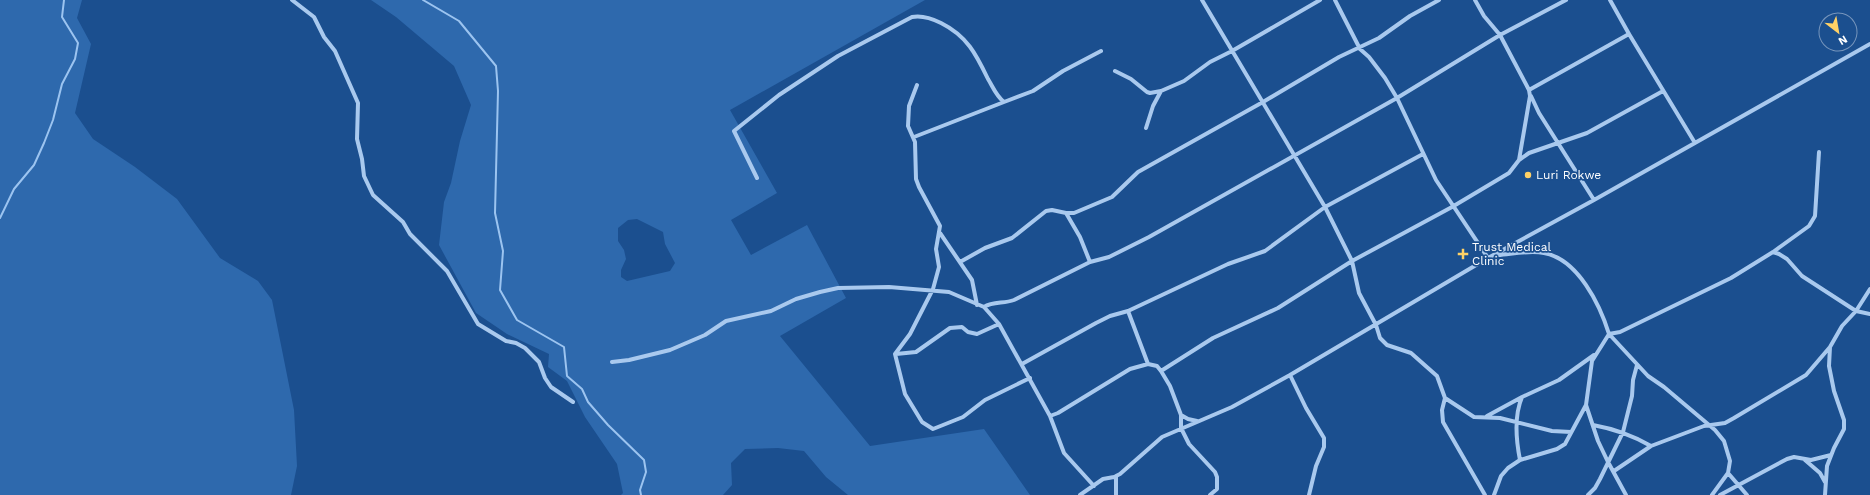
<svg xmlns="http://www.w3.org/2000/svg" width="1870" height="495" viewBox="0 0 1870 495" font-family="'Work Sans',sans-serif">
<rect width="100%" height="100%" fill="#1b4f8f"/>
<path fill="#2e69ad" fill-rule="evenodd" d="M0,0H82L77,18L91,44L75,113L93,139L135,167L177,199L220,258L258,281L272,300L294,410L297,466L291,495H0Z
M371,0H925L730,110L777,193L731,220L751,255L807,225L846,298L780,336L870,446L984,429L1030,495H848L826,477L804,451L778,448L745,449L731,463L732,485L723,495H621L623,493L617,464L585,417L567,381L548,367L549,354L507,334L476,313L439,245L444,202L451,183L460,141L471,105L454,66L396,17ZM637,219L663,232L665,244L675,263L670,271L627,281L621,277V270L626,259L624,250L618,241V228L628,220Z"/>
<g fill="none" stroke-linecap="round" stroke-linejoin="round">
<path stroke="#9cc4f0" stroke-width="2" d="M423,0L459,21L496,66L498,91L495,213L503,251L500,290L517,320L564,347L567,376L582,389L588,402L608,425L644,460L646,472L640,490L641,495
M0,218L14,189L34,165L44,143L53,120L62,84L75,59L78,43L62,17L64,0"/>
<path stroke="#a9c9ee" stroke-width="4" d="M292,0L314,17L324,37L335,51L358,103L357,139L362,159L364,176L373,195L403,222L410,234L447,271L478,324L506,341L516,343L525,348L539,362L545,378L551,387L573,402
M1202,0L1325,207L1352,261L1359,293L1376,325L1380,338L1387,345L1411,353L1437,376L1445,398L1442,410L1443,422L1485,495
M1335,0L1360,49L1369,57L1385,78L1397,98L1436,180L1488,258
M1475,0L1484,16L1500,35L1529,90L1530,96L1519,160
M1610,0L1629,34
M1115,71L1131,79L1147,92L1150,93L1161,91L1184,81L1210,62L1232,51L1320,0
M917,85L909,106L908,126L915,142L916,179L919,187L940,226L936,249L939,267L933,289L910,334L895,354L905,394L922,422L933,429L963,417L985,400L1030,378
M1529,90L1629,34L1695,143
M1531,96L1539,113L1594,200
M1146,128L1153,106L1161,91
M914,137L1004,102
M757,178L734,131L779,95L838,56L912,17C922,15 931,18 941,23C967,36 976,54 988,79C993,87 996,96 1004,102L1033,91L1063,71L1101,51
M1066,213H1074L1112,197L1138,172L1263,102L1339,57L1379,38L1410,16L1439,0
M940,233L972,280L977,305
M1773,252L1809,226L1815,216L1819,152
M960,262L985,248L1012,238L1046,211L1052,210L1066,213L1080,237L1090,262
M984,307C993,301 1004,304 1014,300L1090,262L1109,257L1149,237L1397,98L1500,35L1566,0
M1128,311L1148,364L1157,366L1161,371L1170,386L1181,415V428L1189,444L1215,472L1217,477V489L1210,495
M1609,334L1620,332L1731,278L1773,252L1779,254L1787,259L1802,276L1856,311L1870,314
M1609,334L1648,376L1664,387L1715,430L1724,441L1730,461L1728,473L1712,495
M896,354L916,352L950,328L962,327L968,332L977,334L999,324
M612,362L629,360L670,350L705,335L726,321L771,311L796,299L820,292L838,288L889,287L949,292L984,307L999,324L1050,416L1064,453L1094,486
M1022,364L1096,323L1110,316L1128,311L1228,264L1265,251L1325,207L1423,154
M1161,371L1213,338L1278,308L1352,261L1452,207L1509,173L1519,160L1529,153L1587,133L1663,91
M1290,375L1306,408L1324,438V447L1316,466L1309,495
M1445,398L1474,417L1500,418L1552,431L1571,432
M1586,405L1598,441L1608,462L1626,495
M1181,415L1188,419L1197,421
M1050,416L1058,413L1130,369L1148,364
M1487,416L1522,397
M1593,425C1615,429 1632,435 1651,446
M1520,460C1516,440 1514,416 1522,397L1559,380L1594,355
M1805,460L1820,473L1825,482
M1614,471L1651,446L1704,426L1725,423L1734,418L1806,375L1830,347
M1728,473L1747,495
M1116,476V495
M1080,495L1103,479L1114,477L1120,474L1162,437L1232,407L1290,375L1488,258L1594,200L1870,44
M1494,495L1501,476L1508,468L1520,460L1557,449L1565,444L1586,405L1592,361L1609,334C1600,305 1578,259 1544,253C1530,250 1512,254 1498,255
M1588,495L1595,488L1600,479L1623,432L1632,396L1633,380L1637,365
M1720,495L1787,459L1794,457L1811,460L1831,455
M1825,495L1827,466L1834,448L1844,429V420L1834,391L1829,366L1830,347L1842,326L1856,311L1870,289"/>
</g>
<g fill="#ffd166" stroke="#1b4f8f" stroke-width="1.5">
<circle cx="1528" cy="175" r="4"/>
<path d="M1461 248h4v4h4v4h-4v4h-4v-4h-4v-4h4z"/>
</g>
<g text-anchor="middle" stroke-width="3.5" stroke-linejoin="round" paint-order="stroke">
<g font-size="12" fill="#fff" stroke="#1b4f8f" text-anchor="start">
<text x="1536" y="179">Luri Rokwe</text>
<text x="1472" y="251">Trust Medical<tspan x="1472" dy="14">Clinic</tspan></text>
</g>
</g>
<g transform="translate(1838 32) rotate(149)"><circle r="19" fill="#1b4f8f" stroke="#7695bc"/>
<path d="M0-3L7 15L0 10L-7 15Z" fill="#ffd166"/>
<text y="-6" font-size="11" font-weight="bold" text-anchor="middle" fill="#ffffff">N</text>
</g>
</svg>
